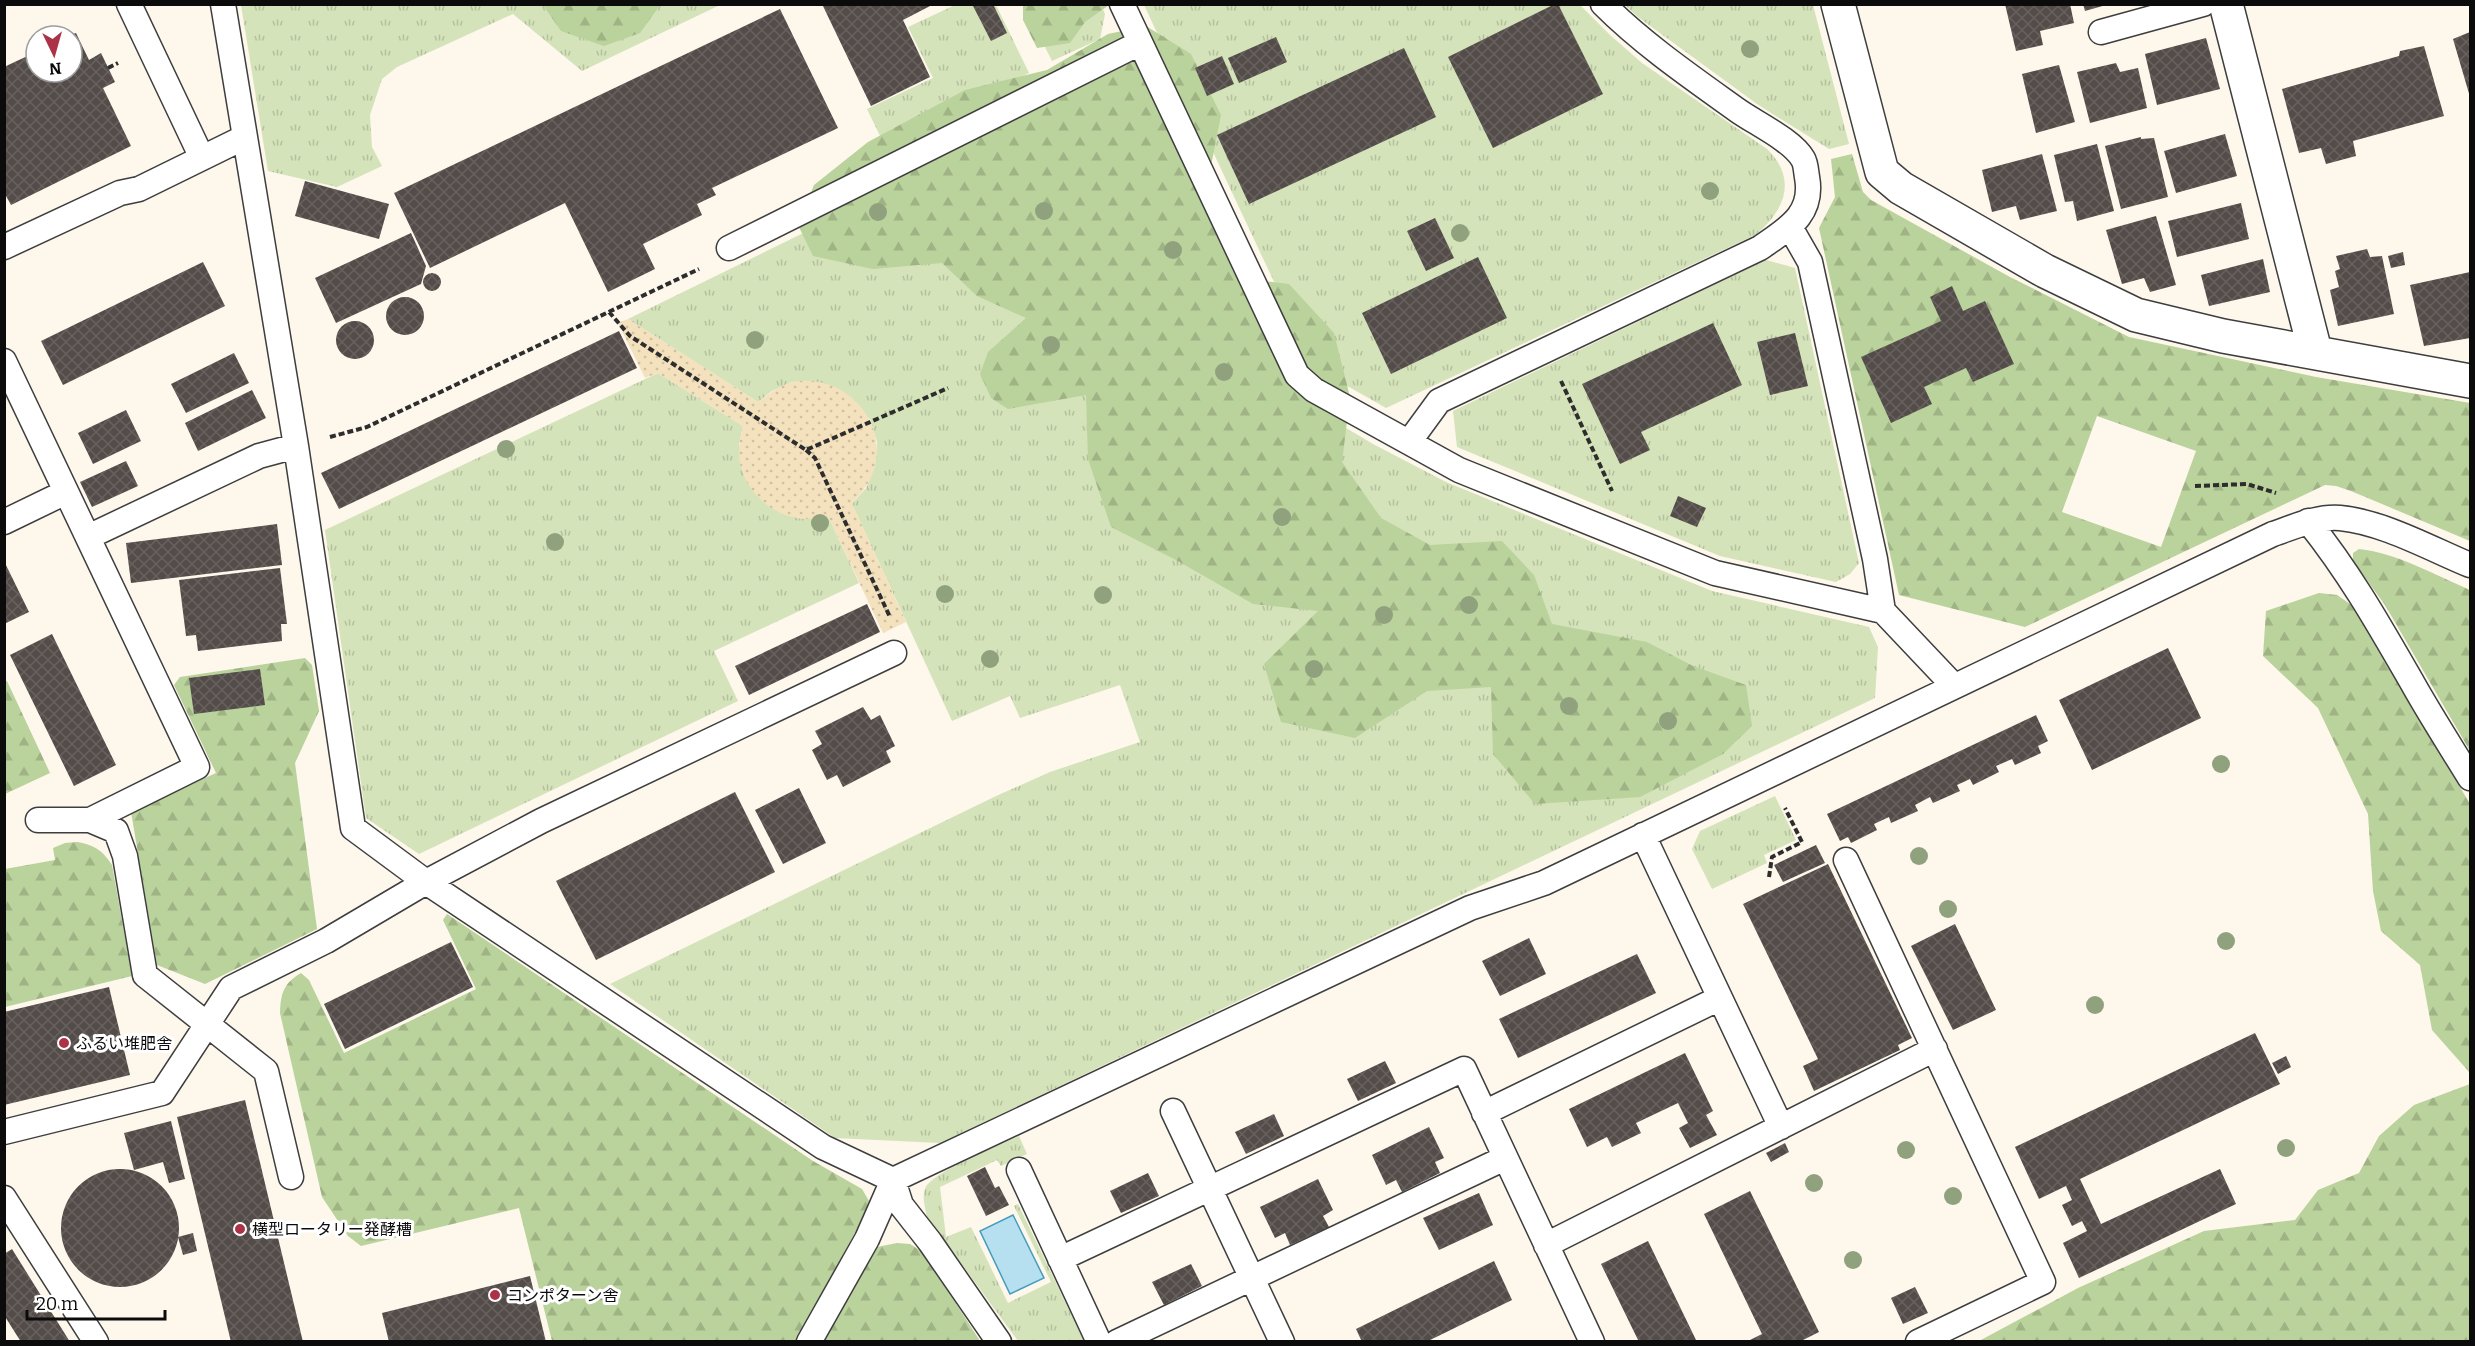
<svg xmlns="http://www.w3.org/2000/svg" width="2475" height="1346" viewBox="0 0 2475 1346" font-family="Bitter,'Noto Sans JP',serif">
<defs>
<pattern id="grass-tufts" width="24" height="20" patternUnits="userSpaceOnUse" patternTransform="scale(1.5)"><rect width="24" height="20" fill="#d4e3b9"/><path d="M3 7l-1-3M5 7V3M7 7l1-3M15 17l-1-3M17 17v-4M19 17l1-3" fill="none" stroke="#b5c19e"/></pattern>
<pattern id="forest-firs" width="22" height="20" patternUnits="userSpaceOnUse" patternTransform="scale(1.5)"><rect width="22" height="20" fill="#bad29b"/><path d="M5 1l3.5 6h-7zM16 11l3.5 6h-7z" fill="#9fb384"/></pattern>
<pattern id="sand-dots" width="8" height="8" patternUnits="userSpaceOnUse" patternTransform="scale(1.5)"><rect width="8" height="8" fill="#f4e1bd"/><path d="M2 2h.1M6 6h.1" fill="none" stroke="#d0c0a1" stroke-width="1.8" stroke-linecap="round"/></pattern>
<pattern id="building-cross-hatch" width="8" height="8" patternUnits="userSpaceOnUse" patternTransform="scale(1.5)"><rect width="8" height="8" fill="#534c49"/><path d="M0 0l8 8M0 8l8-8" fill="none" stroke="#67615f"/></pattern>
</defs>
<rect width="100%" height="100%" fill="#fdf7ec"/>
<path fill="url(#grass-tufts)" d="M241,5H720L582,71L513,14L397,67L382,79L370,115L372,147L382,166L337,187L268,171Z
M955,5H996L1029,73L883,142L867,109L933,78L908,27Z
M1024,5H1101L1105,14L1100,39L1052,61Z
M1144,5H1580L1610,35L1642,63L1767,149C1798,179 1785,211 1755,235L1386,408L1314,367Z
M1625,5H1813L1849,144L1829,149L1757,104L1638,17Z
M1122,77L1309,406L1373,444L1446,482L1712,591L1869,627L1878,647L1875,698L940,1143L835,1138L610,984L994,797L1050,772L1140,742L1120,685L1020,718L1010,696L952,721L852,504L866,488L875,466L877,442L870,419L814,381L792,382L772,391L758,402L628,319Z
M1766,260L1795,268L1859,563L1850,574L1836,582L1720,556L1457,447L1453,411Z
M658,373L743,426L739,445L804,519L828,516L859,583L714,651L738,701L419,854L366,818L325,530Z
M1775,796L1796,840L1764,855L1767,863L1712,889L1692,849L1700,831Z
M1019,1136L1027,1154L1001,1166L997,1160L940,1187L946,1237L971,1227L1008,1303L1051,1282L1014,1206L1018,1204L1084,1341H1018L927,1217C925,1208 922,1197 925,1189C931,1172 1001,1145 1019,1136Z"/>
<path fill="url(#forest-firs)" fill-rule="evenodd" d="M543,5H660L640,33L604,46L561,31Z
M1023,5V4L1109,5L1085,22L1070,43L1037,48L1023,20Z
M1146,26L1191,54L1221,115L1211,166L1239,278L1289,284L1334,333L1350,397L1342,462L1381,518L1430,545L1502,541L1534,575L1552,624L1647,642L1693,666L1746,685L1752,726L1723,754L1640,797L1535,804L1493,754L1491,687L1427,691L1355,738L1281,722L1264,664L1318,611L1253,604L1176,560L1111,527L1088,459L1086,395L1008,409L991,398L980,374L988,352L1026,318L977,296L942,263L873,269L813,256L798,225L814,185L868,142L965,90L1047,70L1108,34Z
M1852,154L1863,192L1871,200L2010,277L2129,337L2316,377L2470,403V541L2351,491L2336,486L2325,485L2025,627L1899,595L1819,228L1835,197L1831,159ZM2097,416L2196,451L2161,547L2062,512Z
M2359,549C2397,553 2435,575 2470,590V751L2385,605L2353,561V553Z
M2319,593L2337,595L2353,606L2470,804V1073L2432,1030L2420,965L2381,931L2373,891L2368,814L2318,708L2263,656L2266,611Z
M305,658L312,665L319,711L295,763L317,929L205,984L157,965L131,812L216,773L174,685L180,677Z
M7,681L50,773L5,794L4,683Z
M77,842C95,845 103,851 112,865L132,976L5,1007V869L55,860L53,848L65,843Z
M447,914L813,1161L862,1189L869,1201L865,1214L796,1341H552L519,1208L361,1246L348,1236L322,1197L280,1013C281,993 283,984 301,973L309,980L344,1053L476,989L443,920Z
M2470,1084V1341H1979L2078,1288L2204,1231L2295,1220L2318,1190L2359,1173L2379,1136L2414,1105Z
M897,1243L910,1244L923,1252L980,1341L822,1342L877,1247Z"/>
<path fill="url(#sand-dots)" d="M628,319L758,402C769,394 780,385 793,382C842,373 886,417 875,465C872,481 862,492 852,504L906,622L883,633L828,516C821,517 813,519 805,519C776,518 748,495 741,467C737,453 740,439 743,426L658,373L645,378L618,323Z"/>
<path fill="#b6e0ef" stroke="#459cbe" stroke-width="1.5" d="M1013,1215L1044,1278L1010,1294L980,1231Z"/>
<path fill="url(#building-cross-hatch)" d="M822,4H934L903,20L930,77L871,106Z
M972,4H993L1007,33L991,41Z
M1555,4H1558L1603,94L1493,148L1448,57Z
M2005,4H2070L2074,23L2040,31L2043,45L2016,51Z
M2083,4H2106V5L2085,11Z
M780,9L838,128L712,188L716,195L697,204L702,215L643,244L655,269L608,292L565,203L430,268L394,193Z
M2470,32V97L2453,39Z
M76,33L89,60L101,53L115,82L103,88L131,146L11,205L6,196L4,197V67L36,52V72H72V34Z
M1276,37L1287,62L1239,83L1228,58Z
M2206,38L2220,89L2157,105L2145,54Z
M2424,46L2444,116L2353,141L2356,156L2326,164L2321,148L2299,153L2282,89L2399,56L2400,51Z
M1404,48L1436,117L1249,204L1217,135Z
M1222,56L1234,84L1207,96L1195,68Z
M2116,63L2120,72L2138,68L2147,108L2090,123L2077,72Z
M2059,65L2075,122L2036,133L2022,74Z
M2225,134L2237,176L2176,193L2164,151Z
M2141,137V139L2154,138L2168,197L2121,209L2105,146Z
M2097,144L2114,211L2077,221L2073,201L2065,202L2054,155Z
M2042,154L2057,211L2020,220L2016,206L1992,212L1982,170Z
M305,181L389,204L379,239L295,216Z
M2241,203L2249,239L2177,257L2168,221Z
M2156,216L2176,285L2150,292L2144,278L2122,284L2106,230Z
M1435,218L1454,258L1426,271L1407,231Z
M411,233L426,266L421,284L336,323L315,278Z
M2367,249L2370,257L2382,256L2394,314L2338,326L2330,290L2339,287L2335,271L2340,269L2336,256Z
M2403,252L2405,265L2391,268L2388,256Z
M1478,257L1507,318L1391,374L1362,313Z
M2263,259L2270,292L2209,306L2201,275Z
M203,262L225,306L63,385L41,341Z
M2470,272V338L2424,346L2410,285Z
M423 282a9 9 0 1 1 18 0a9 9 0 1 1-18 0Z
M1952,286L1963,311L1985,301L2014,364L1973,382L1966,368L1924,387L1932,404L1891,423L1861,357L1941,321L1930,297Z
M386 316a19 19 0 1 1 38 0a19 19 0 1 1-38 0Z
M336 340a19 19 0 1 1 38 0a19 19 0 1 1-38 0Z
M1713,323L1742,385L1641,432L1650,450L1620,464L1582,384Z
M619,331L637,368L339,509L321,473Z
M1795,333L1808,386L1770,395L1757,342Z
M234,353L249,383L186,413L171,384Z
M252,390L266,418L198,451L185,423Z
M126,410L141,441L93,464L78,433Z
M126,461L138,486L92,507L80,482Z
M1678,496L1706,508L1697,527L1670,516Z
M277,524L282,565L131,583L126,543Z
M4,561L29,612L4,624Z
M280,568L287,624H281L282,641L198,651L196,635L186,636L179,580Z
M867,604L880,632L749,695L735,666Z
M52,634L116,765L74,786L10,655Z
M2168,648L2201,718L2092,770L2059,700Z
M260,669L265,705L194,714L189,678Z
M863,707L871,720L880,715L895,746L886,751L891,762L843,787L837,775L827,780L812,750L822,744L815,731Z
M2036,715L2048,741L2038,746L2041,753L2015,765L2012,759L1996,766L1999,772L1973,785L1970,779L1957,785L1960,791L1933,803L1930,797L1915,805L1918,811L1891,823L1889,817L1874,824L1877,830L1851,843L1848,837L1840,841L1827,814Z
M799,788L826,843L783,864L755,810Z
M735,792L775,872L596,960L556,881Z
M1816,845L1825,863L1783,882L1774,865Z
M1828,864L1912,1038L1898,1045L1900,1050L1814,1091L1803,1066L1818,1059L1743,904Z
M1955,924L1996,1010L1953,1030L1911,946Z
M1529,938L1546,974L1500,996L1482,961Z
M451,942L473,987L345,1049L324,1004Z
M1637,954L1656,993L1518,1058L1499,1019Z
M109,987L130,1075L4,1105V1012Z
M2255,1033L2280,1084L2080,1179L2101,1224L2220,1169L2236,1204L2079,1278L2063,1243L2087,1231L2082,1221L2072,1226L2062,1205L2072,1200L2066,1186L2039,1199L2015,1147Z
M1685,1053L1713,1111L1706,1115L1717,1135L1690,1148L1679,1128L1688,1123L1678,1103L1636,1123L1641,1133L1612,1147L1607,1137L1587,1147L1569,1109Z
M2286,1056L2291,1067L2278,1074L2272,1063Z
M1385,1061L1396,1083L1358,1101L1347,1079Z
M245,1100L303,1342H231L177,1117Z
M1274,1114L1284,1136L1246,1154L1235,1132Z
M171,1121L185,1179L169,1183L163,1162L134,1170L124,1133Z
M1429,1127L1444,1158L1435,1162L1440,1173L1402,1192L1396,1180L1386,1185L1372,1155Z
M1785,1143L1789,1152L1771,1162L1766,1153Z
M985,1167L995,1188L999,1186L1009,1205L986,1216L967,1176Z
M61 1228a59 59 0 1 1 118 0a59 59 0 1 1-118 0Z
M1148,1173L1159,1196L1121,1213L1110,1191Z
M1318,1179L1333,1210L1323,1216L1329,1227L1290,1245L1285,1233L1275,1238L1260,1207Z
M1750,1191L1819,1332L1799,1342H1746L1762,1334L1704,1214Z
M1479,1193L1493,1225L1439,1250L1423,1218Z
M193,1233L197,1251L183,1255L178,1237Z
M1648,1241L1697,1342H1639L1601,1264Z
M12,1249L70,1342H21L4,1315V1254Z
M1494,1261L1512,1300L1426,1342H1362L1356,1329Z
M1191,1264L1202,1286L1164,1305L1152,1282Z
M530,1276L546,1342H389L382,1313Z
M1915,1287L1928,1313L1903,1324L1891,1298Z"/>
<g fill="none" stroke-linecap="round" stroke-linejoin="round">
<g stroke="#3e3e3e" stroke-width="27">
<path id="lane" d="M129,4L202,158
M223,4L296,446L353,828L426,882L823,1147L893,1180L1470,908L1544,883L2273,534C2294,527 2317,516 2340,518C2383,522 2431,549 2470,565
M1122,4L1297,375L1314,390L1459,470L1715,573L1883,611L1954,686
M2101,32L2203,4
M1790,227L1810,262L1875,559L1883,611
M4,247L120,193L139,189L245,137
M729,248L1140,43
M4,361L197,767L90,820
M1409,442L1439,401L1760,248C1787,229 1814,215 1807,177C1806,172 1806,164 1803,159C1792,140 1755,123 1737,110C1691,77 1643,44 1603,4
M2308,521C2351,575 2379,625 2413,684C2431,716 2451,747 2470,778
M4,522L66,492
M88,537L259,456L296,446
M38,820H90L116,831L125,856L145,975L266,1071L291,1177
M1643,835L1781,1127
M1846,860L2043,1282L1918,1342
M1173,1111L1282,1342
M1484,1113L1720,998
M4,1132L162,1093L231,988L326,941L426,882L541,821L894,653
M1019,1170L1099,1342
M893,1180L901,1205L930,1242L999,1342
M4,1198L96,1342
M1546,1245L1935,1049
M1060,1259L1464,1069L1592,1342
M809,1342L867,1239L893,1180
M1117,1342L1505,1158"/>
</g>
<g stroke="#3e3e3e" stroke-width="36">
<path id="street" d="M1838,4L1882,172L1901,188L2045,271L2136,315L2223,336L2470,381
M2226,4L2315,351"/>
</g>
<path stroke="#2d2d2d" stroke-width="4" stroke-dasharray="6 3" stroke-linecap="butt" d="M108,68L118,63
M609,312L630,336L806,450L948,388
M1561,381L1612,491
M330,437L367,427L699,269
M806,450L815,458L890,617
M2195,486L2247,484L2276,493
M1769,877L1772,857L1802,842L1785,808"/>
<use href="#lane" stroke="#fff" stroke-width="24"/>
<use href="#street" stroke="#fff" stroke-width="33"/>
</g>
<g fill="#90a17d">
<circle cx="1750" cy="49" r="9"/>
<circle cx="1710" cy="191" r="9"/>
<circle cx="1044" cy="211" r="9"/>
<circle cx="878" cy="212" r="9"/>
<circle cx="1460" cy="233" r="9"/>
<circle cx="1173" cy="250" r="9"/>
<circle cx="755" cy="340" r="9"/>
<circle cx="1051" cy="345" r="9"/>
<circle cx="1224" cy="372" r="9"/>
<circle cx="506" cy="449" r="9"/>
<circle cx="1282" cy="517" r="9"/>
<circle cx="820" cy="523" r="9"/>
<circle cx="555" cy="542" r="9"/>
<circle cx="945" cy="594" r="9"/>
<circle cx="1103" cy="595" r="9"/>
<circle cx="1469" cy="605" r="9"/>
<circle cx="1384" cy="615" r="9"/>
<circle cx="990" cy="659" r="9"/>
<circle cx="1314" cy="669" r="9"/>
<circle cx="1569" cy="706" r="9"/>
<circle cx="1668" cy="721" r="9"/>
<circle cx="2221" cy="764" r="9"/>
<circle cx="1919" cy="856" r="9"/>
<circle cx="1948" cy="909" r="9"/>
<circle cx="2226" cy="941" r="9"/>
<circle cx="2095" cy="1005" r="9"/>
<circle cx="2286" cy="1148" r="9"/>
<circle cx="1906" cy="1150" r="9"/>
<circle cx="1814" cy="1183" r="9"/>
<circle cx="1953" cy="1196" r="9"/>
<circle cx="1853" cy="1260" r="9"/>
</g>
<g fill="#ac3347" stroke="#fff" stroke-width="2">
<circle cx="64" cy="1043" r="6"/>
<circle cx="240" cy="1229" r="6"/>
<circle cx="495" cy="1295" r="6"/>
</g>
<g text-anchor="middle" stroke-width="6" stroke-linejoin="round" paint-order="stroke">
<g font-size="16" fill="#0b0b0b" stroke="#fff" text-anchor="start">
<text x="76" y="1049">ふるい堆肥舎</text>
<text x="252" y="1235">横型ロータリー発酵槽</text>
<text x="507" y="1301">コンポターン舎</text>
</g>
</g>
<rect width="2475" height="1346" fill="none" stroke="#0b0b0b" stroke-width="12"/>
<g transform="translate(54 54) rotate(175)"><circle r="28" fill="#ffffff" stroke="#9d9d9d" stroke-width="1.5"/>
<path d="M0-4.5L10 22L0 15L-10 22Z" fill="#ac3347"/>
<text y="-9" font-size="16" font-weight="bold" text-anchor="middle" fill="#0b0b0b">N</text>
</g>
<path d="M27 1310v9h138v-9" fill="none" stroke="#0b0b0b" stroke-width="3"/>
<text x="36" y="1310" font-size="18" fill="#0b0b0b" stroke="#ffffff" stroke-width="4.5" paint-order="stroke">20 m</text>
</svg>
